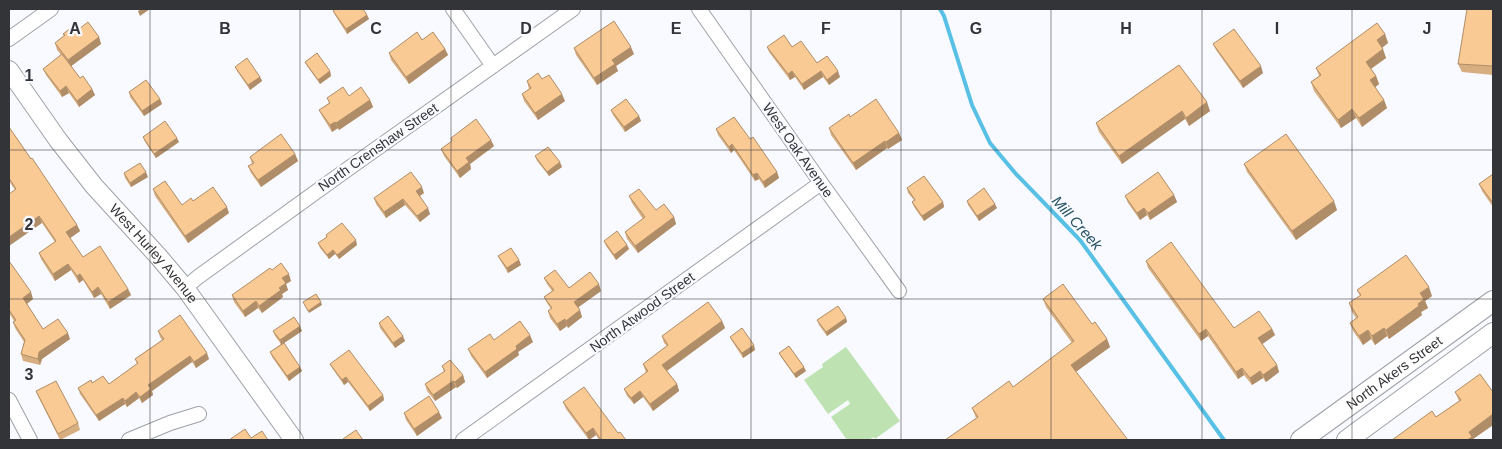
<svg xmlns="http://www.w3.org/2000/svg" width="1502" height="449" viewBox="0 0 1502 449" font-family="Helvetica,sans-serif">
<rect width="100%" height="100%" fill="#f8faff"/>
<path fill="#bee2b1" d="M846,347L900,421L875,439L874,437L869,440H847L831,417L850,404L848,400L828,414L804,380L823,367L822,364Z"/>
<g fill="none" stroke-linecap="round" stroke-linejoin="round">
<path stroke="#58c0e5" stroke-width="4" d="M940,9L944,16L972,105L990,143L1016,174L1080,240L1224,440"/>
<g stroke="#9ea1a9" stroke-width="16">
<path id="minor" d="M453,9L493,66
M699,9L821,183L899,291
M9,39L51,9
M185,288L198,277L345,171L573,9
M9,400L30,440
M129,440L170,423L199,414
M463,440L821,183"/>
</g>
<g stroke="#9ea1a9" stroke-width="20">
<g id="tertiary">
<path id="s1" d="M9,70L58,140L94,186L158,256L185,288L294,440"/>
</g>
</g>
<g stroke="#9ea1a9" stroke-width="22">
<g id="secondary">
<path id="s2" d="M1301,440L1493,301"/>
<path d="M1347,440L1493,333"/>
</g>
</g>
<use href="#minor" stroke="#fff" stroke-width="14"/>
<use href="#tertiary" stroke="#fff" stroke-width="18"/>
<use href="#secondary" stroke="#fff" stroke-width="20"/>
</g>
<path fill="#d7ae80" d="M1493,9V75L1462,72L1458,64Z
M333,11L367,15L369,19L347,34L335,15Z
M79,29L99,37L101,44L71,66L80,78L92,89L95,95L79,107L69,93L62,97L46,75L43,69L61,55L57,50L55,43L64,36L63,34Z
M1385,34L1388,43L1382,48L1386,58L1371,69L1376,76L1379,84L1375,87L1384,100L1387,108L1362,127L1356,118L1341,128L1314,91L1311,82L1319,76L1316,68Z
M422,40L445,49L448,55L409,84L391,60L389,53Z
M1213,44L1263,73L1243,88L1216,50Z
M767,47H792L840,77L829,85L823,77L804,90L795,77L790,80L769,52Z
M574,48L634,54L616,66L618,71L597,85L576,55Z
M305,62L330,71L331,76L320,84L307,66Z
M1179,65L1210,111L1189,126L1185,119L1122,164L1099,132L1096,123Z
M235,67L260,77L262,81L250,90L237,71Z
M527,81L565,101L538,120L524,101L522,94L529,89Z
M129,92L160,99L162,104L144,116L130,97Z
M349,96L370,100L373,107L339,130L338,128L332,132L322,116L319,110L329,103L327,98Z
M611,110L639,116L641,121L625,132L613,115Z
M850,117L899,133L902,140L888,149L887,148L856,170L831,135L829,128Z
M9,127L77,225L80,231L70,238L83,257L128,289L131,295L110,309L101,294L94,298L83,280L79,283L71,270L55,281L41,259L39,253L55,242L42,223L15,190L9,181Z
M716,129L750,139L777,172L779,178L765,188L759,179L755,181L734,150L731,153L718,135Z
M143,137L179,142L156,158L145,142Z
M451,138L494,146L470,164L471,169L460,178L444,156L441,149L452,141Z
M295,154L298,161L261,187L251,173L248,166L252,164L250,157Z
M535,156L562,167L549,176L537,161Z
M1244,164L1337,210L1296,240L1247,172Z
M124,173L148,177L131,187L125,178Z
M1493,174V207L1482,191L1479,184Z
M907,188L943,202L944,207L924,221L914,207L912,202L914,200L908,193Z
M153,189L182,205L229,213L188,243L155,196Z
M424,193L420,196L430,214L420,222L405,205L386,218L376,204L374,198Z
M1174,195L1177,202L1150,220L1147,215L1140,220L1128,203L1125,196Z
M629,196L656,210L674,217L676,224L638,253L627,239L625,232L643,219L632,203Z
M967,201L997,208L979,221L968,205Z
M326,235L357,245L339,259L335,254L329,259L320,248L318,243L327,237Z
M604,241L627,245L629,249L616,260L606,246Z
M498,256L519,260L521,265L508,273L500,260Z
M9,261L33,299L27,304L43,329L70,339L42,359L40,365L23,361L21,354L24,342L15,328L13,322L14,321L9,313Z
M1146,261L1234,328L1272,329L1275,335L1262,344L1277,365L1279,372L1266,382L1263,378L1252,385L1244,375L1238,379L1208,336L1201,341L1148,268Z
M272,270L291,281L286,284L288,290L282,294L283,297L262,313L258,308L245,317L234,302L232,295Z
M544,278L569,288L601,291L578,307L582,317L568,328L567,326L560,331L550,318L548,311L551,309L547,303L544,297L552,291L547,284Z
M1357,290L1432,296L1425,301L1428,308L1421,312L1422,315L1389,339L1387,336L1375,345L1371,339L1363,345L1353,331L1350,323L1356,318L1352,312L1349,303L1360,296Z
M1043,299L1092,324L1107,339L1110,347L1076,372L976,418L972,408L1013,387L1072,343L1046,307Z
M846,318L847,322L827,336L819,325L817,320Z
M722,321L725,328L667,371L677,384L679,391L653,411L643,397L634,404L627,396L624,389L646,373L643,364L667,346L664,343L662,336Z
M379,323L405,341L395,348L380,328Z
M158,331L209,359L196,368L192,362L152,391L153,395L142,403L139,398L127,407L125,404L99,421L80,394L78,388L109,384L137,364L135,359L162,340L160,337Z
M273,331H302L284,343L302,371L289,381L272,357L270,352L281,344L275,336Z
M730,337L755,350L743,358L732,341Z
M494,340L533,342L518,352L519,355L487,378L471,356L468,349Z
M779,353L806,371L796,378L781,357Z
M330,364L383,395L384,400L370,411L348,382L344,385L332,368Z
M442,366L463,375L465,382L457,388L456,387L435,401L427,391L425,384L444,372Z
M36,391L78,423L80,430L60,440L39,398Z
M1455,392H1493V425L1473,439L1474,440H1392L1436,417L1459,401Z
M563,402L618,433L626,440H599L596,435L589,440L566,409Z
M404,413L442,418L417,436L406,420Z"/>
<path fill="#af8d68" d="M142,9H150L140,16L138,11Z
M367,15L369,19L347,34L346,29Z
M1385,34L1388,43L1380,49L1377,40Z
M99,37L101,44L70,67L68,60Z
M631,47L634,54L616,66L618,71L597,85L594,78L612,60Z
M445,49L448,55L409,84L406,77Z
M1383,49L1386,58L1369,70L1366,62Z
M1261,66L1263,73L1243,88L1240,81Z
M330,71L331,76L320,84L318,80Z
M792,71L795,77L790,80L788,74Z
M821,71L823,77L804,90L802,84Z
M838,71L840,77L829,85L827,80Z
M1376,76L1379,84L1373,89L1370,80Z
M260,77L262,81L250,90L248,85Z
M66,86L69,93L62,97L60,91Z
M92,89L95,95L79,107L77,101Z
M562,94L565,101L538,120L535,113Z
M160,99L162,104L144,116L142,111Z
M370,100L373,107L339,130L336,123Z
M1384,100L1387,108L1362,127L1359,118Z
M1207,102L1210,111L1189,126L1186,118Z
M1352,109L1356,118L1341,128L1338,120Z
M1182,111L1185,119L1122,164L1119,156Z
M639,116L641,121L625,132L624,127Z
M335,122L338,128L332,132L330,125Z
M899,133L902,140L888,149L886,142Z
M177,138L179,142L156,158L154,154Z
M491,140L494,146L470,164L471,169L460,178L457,171L466,158Z
M885,141L887,148L856,170L853,163Z
M732,144L734,150L731,153L729,147Z
M295,154L298,161L261,187L258,180Z
M560,162L562,167L549,176L547,172Z
M146,172L148,177L131,187L130,183Z
M777,172L779,178L765,188L763,182Z
M757,173L759,179L755,181L753,175Z
M422,187L424,193L418,197L416,191Z
M1174,195L1177,202L1150,220L1148,213Z
M403,199L405,205L386,218L384,212Z
M1334,201L1337,210L1296,240L1292,231Z
M943,202L944,207L924,221L922,216Z
M995,204L997,208L979,221L977,216Z
M227,207L229,213L188,243L185,236Z
M428,208L430,214L420,222L417,216Z
M1144,208L1147,215L1140,220L1137,213Z
M39,216L42,223L9,246V237Z
M674,217L676,224L638,253L635,246Z
M77,225L80,231L69,239L66,232Z
M356,240L357,245L339,259L337,255Z
M627,245L629,249L616,260L614,255Z
M333,250L335,254L329,259L327,255Z
M519,260L521,265L508,273L507,268Z
M68,264L71,270L55,281L53,274Z
M80,274L83,280L79,283L77,276Z
M289,274L291,281L286,284L288,290L282,294L283,297L262,313L259,306L279,288L282,278Z
M599,284L601,291L576,309L574,302Z
M98,287L101,294L94,298L92,292Z
M1429,287L1432,296L1425,301L1428,308L1421,312L1422,315L1389,339L1386,330L1418,304L1420,293Z
M128,289L131,295L110,309L108,302Z
M31,292L33,299L25,305L23,298Z
M256,301L258,308L245,317L243,311Z
M321,302L322,305L309,313L308,311Z
M580,310L582,317L568,328L566,321Z
M846,318L847,322L827,336L826,332Z
M565,319L567,326L560,331L557,324Z
M722,321L725,328L665,372L662,365Z
M300,326L302,331L281,345L280,340Z
M1384,328L1387,336L1375,345L1372,336Z
M1206,329L1208,336L1201,341L1199,334Z
M1272,329L1275,335L1261,345L1258,338Z
M1368,330L1371,339L1363,345L1359,336Z
M68,333L70,339L42,359L40,365L38,359L39,352Z
M530,335L533,342L518,352L519,355L487,378L485,372L516,346Z
M403,336L405,341L395,348L393,343Z
M1107,339L1110,347L1074,373L1071,365Z
M754,345L755,350L743,358L742,353Z
M207,353L209,359L196,368L194,362Z
M190,356L192,362L152,391L153,395L142,403L140,397L148,385Z
M1277,365L1279,372L1266,382L1263,375Z
M300,367L302,371L289,381L287,376Z
M804,367L806,371L796,378L794,374Z
M1242,368L1244,375L1238,379L1236,372Z
M1260,371L1263,378L1252,385L1250,378Z
M463,375L465,382L457,388L455,382Z
M346,377L348,382L344,385L342,380Z
M453,381L456,387L435,401L433,395Z
M677,384L679,391L653,411L650,404Z
M640,391L643,397L634,404L631,398Z
M136,392L139,398L127,407L125,401Z
M383,395L384,400L370,411L368,406Z
M123,398L125,404L99,421L96,415Z
M439,412L442,418L417,436L414,429Z
M1493,414V425L1473,439L1474,440H1467L1469,432Z
M593,428L596,435L589,440L586,433Z"/>
<path fill="#faca95" stroke="#af8d68" d="M336,9H363L367,15L346,29L333,11Z
M1467,9H1493V66L1458,64Z
M614,21L631,47L612,60L615,64L594,78L574,48Z
M88,22L99,37L68,60L55,43L65,35L63,34L76,24L79,29Z
M1377,23L1385,34L1377,40L1383,49L1366,62L1376,76L1370,80L1384,100L1359,118L1352,109L1338,120L1311,82L1321,75L1316,68Z
M1234,29L1261,66L1240,81L1213,44Z
M417,32L422,40L433,32L445,49L406,77L389,53Z
M784,35L792,47L801,41L817,63L827,56L838,71L827,80L821,71L802,84L792,71L788,74L767,47Z
M317,53L330,71L318,80L305,62Z
M62,54L80,78L83,76L92,89L77,101L66,86L60,91L43,69Z
M247,58L260,77L248,85L235,67Z
M1179,65L1207,102L1186,118L1182,111L1119,156L1096,123Z
M538,73L542,79L549,75L562,94L535,113L522,94L531,88L527,81Z
M146,80L160,99L142,111L129,92Z
M343,87L349,96L361,87L370,100L336,123L335,122L330,125L319,110L330,103L327,98Z
M626,99L639,116L624,127L611,110Z
M876,99L899,133L886,142L885,141L853,163L829,128L849,114L850,117Z
M734,117L750,139L753,137L777,172L763,182L757,173L753,175L732,144L729,147L716,129Z
M476,119L491,140L466,158L469,162L457,171L441,149L452,141L451,138Z
M165,121L177,138L154,154L143,137Z
M9,127L31,159L32,158L77,225L66,232L83,257L100,246L128,289L108,302L98,287L92,292L80,274L77,276L68,264L53,274L39,253L56,241L39,216L9,237V194L16,189L9,178Z
M281,134L295,154L258,180L248,166L254,163L250,157Z
M1286,134L1334,201L1292,231L1244,164Z
M548,147L560,162L547,172L535,156Z
M140,163L146,172L130,183L124,173Z
M411,172L422,187L416,191L428,208L417,216L403,199L384,212L374,198Z
M1158,172L1174,195L1148,213L1144,208L1137,213L1125,196Z
M1493,174V203L1479,184Z
M924,176L943,202L922,216L912,202L915,200L907,188Z
M165,181L182,205L191,198L193,201L213,187L227,207L185,236L153,189Z
M984,188L995,204L977,216L967,201Z
M639,189L656,210L664,204L674,217L635,246L625,232L645,217L629,196Z
M342,223L356,240L337,255L333,250L327,255L318,243L327,237L326,235Z
M617,231L627,245L614,255L604,241Z
M1171,242L1234,328L1259,311L1272,329L1258,338L1277,365L1263,375L1260,371L1250,378L1242,368L1236,372L1206,329L1199,334L1146,261Z
M511,248L519,260L507,268L498,256Z
M1406,255L1429,287L1420,293L1424,299L1418,304L1419,306L1386,330L1384,328L1372,336L1368,330L1359,336L1350,323L1358,317L1349,303L1361,295L1357,290Z
M9,261L31,292L23,298L43,329L58,319L68,333L39,352L38,359L21,354L25,340L13,322L16,320L9,310Z
M281,263L289,274L282,278L286,283L279,288L281,290L259,306L256,301L243,311L232,295L270,268L272,270Z
M555,270L569,288L590,272L599,284L574,302L580,310L566,321L565,319L557,324L548,311L552,308L544,297L554,290L544,278Z
M1063,284L1092,324L1095,322L1107,339L1071,365L1128,440H945L978,417L972,408L1009,381L1013,387L1074,341L1043,299Z
M316,294L321,302L308,311L303,302Z
M708,302L722,321L662,365L677,384L650,404L640,391L631,398L624,389L648,371L643,364L668,345L662,336Z
M838,306L846,318L826,332L817,320Z
M180,315L207,353L194,362L190,356L148,385L151,389L140,397L136,392L125,401L123,398L96,415L78,388L91,380L92,383L103,376L109,384L138,363L135,359L164,339L158,331Z
M388,316L403,336L393,343L379,323Z
M294,317L300,326L280,340L273,331Z
M520,321L530,335L516,346L517,349L485,372L468,349L490,334L494,340Z
M742,328L754,345L742,353L730,337Z
M284,343L300,367L287,376L270,352Z
M789,346L804,367L794,374L779,353Z
M349,350L383,395L368,406L346,377L342,380L330,364Z
M450,360L463,375L455,382L453,381L433,395L425,384L445,371L442,366Z
M1480,374L1493,392V414L1469,432L1472,437L1467,440H1392L1432,411L1436,417L1461,400L1455,392Z
M56,381L78,423L58,434L36,391Z
M584,387L618,433L620,432L626,440H601L593,428L586,433L563,402Z
M429,396L439,412L414,429L404,413Z
M245,429L251,438L262,431L268,440H229Z
M356,430L363,440H344L343,439Z"/>
<path fill="none" stroke="#333437" stroke-width="1" stroke-opacity="0.55" d="M150,9V440M300,9V440M451,9V440M601,9V440M751,9V440M901,9V440M1051,9V440M1202,9V440M1352,9V440M9,150H1493M9,299H1493"/>
<g text-anchor="middle" stroke-width="4.5" stroke-linejoin="round" paint-order="stroke">
<g font-size="14" fill="#333437" stroke="#f8faff">
<text transform="translate(378 147) rotate(-35)" y="5">North Crenshaw Street</text>
<text transform="translate(798 150) rotate(55)" y="5">West Oak Avenue</text>
<text dy="5" stroke="none"><textPath href="#s1" startOffset="234">West Hurley Avenue</textPath></text>
<text transform="translate(642 312) rotate(-36)" y="5">North Atwood Street</text>
<text dy="5" stroke="none"><textPath href="#s2" startOffset="115">North Akers Street</textPath></text>
</g>
<g font-size="15" font-style="italic" fill="#275464" stroke="#f8faff">
<text transform="translate(1077 223) rotate(48)" y="5">Mill Creek</text>
</g>
</g>
<g font-size="16" text-anchor="middle" font-weight="bold" fill="#333437" stroke="#f8faff" stroke-width="4.5" stroke-linejoin="round" paint-order="stroke">
<text x="75" y="34">A</text>
<text x="225" y="34">B</text>
<text x="376" y="34">C</text>
<text x="526" y="34">D</text>
<text x="676" y="34">E</text>
<text x="826" y="34">F</text>
<text x="976" y="34">G</text>
<text x="1126" y="34">H</text>
<text x="1277" y="34">I</text>
<text x="1427" y="34">J</text>
<text x="29" y="81">1</text>
<text x="29" y="230">2</text>
<text x="29" y="380">3</text>
</g>
<rect width="1502" height="449" fill="none" stroke="#333437" stroke-width="20"/>
</svg>
